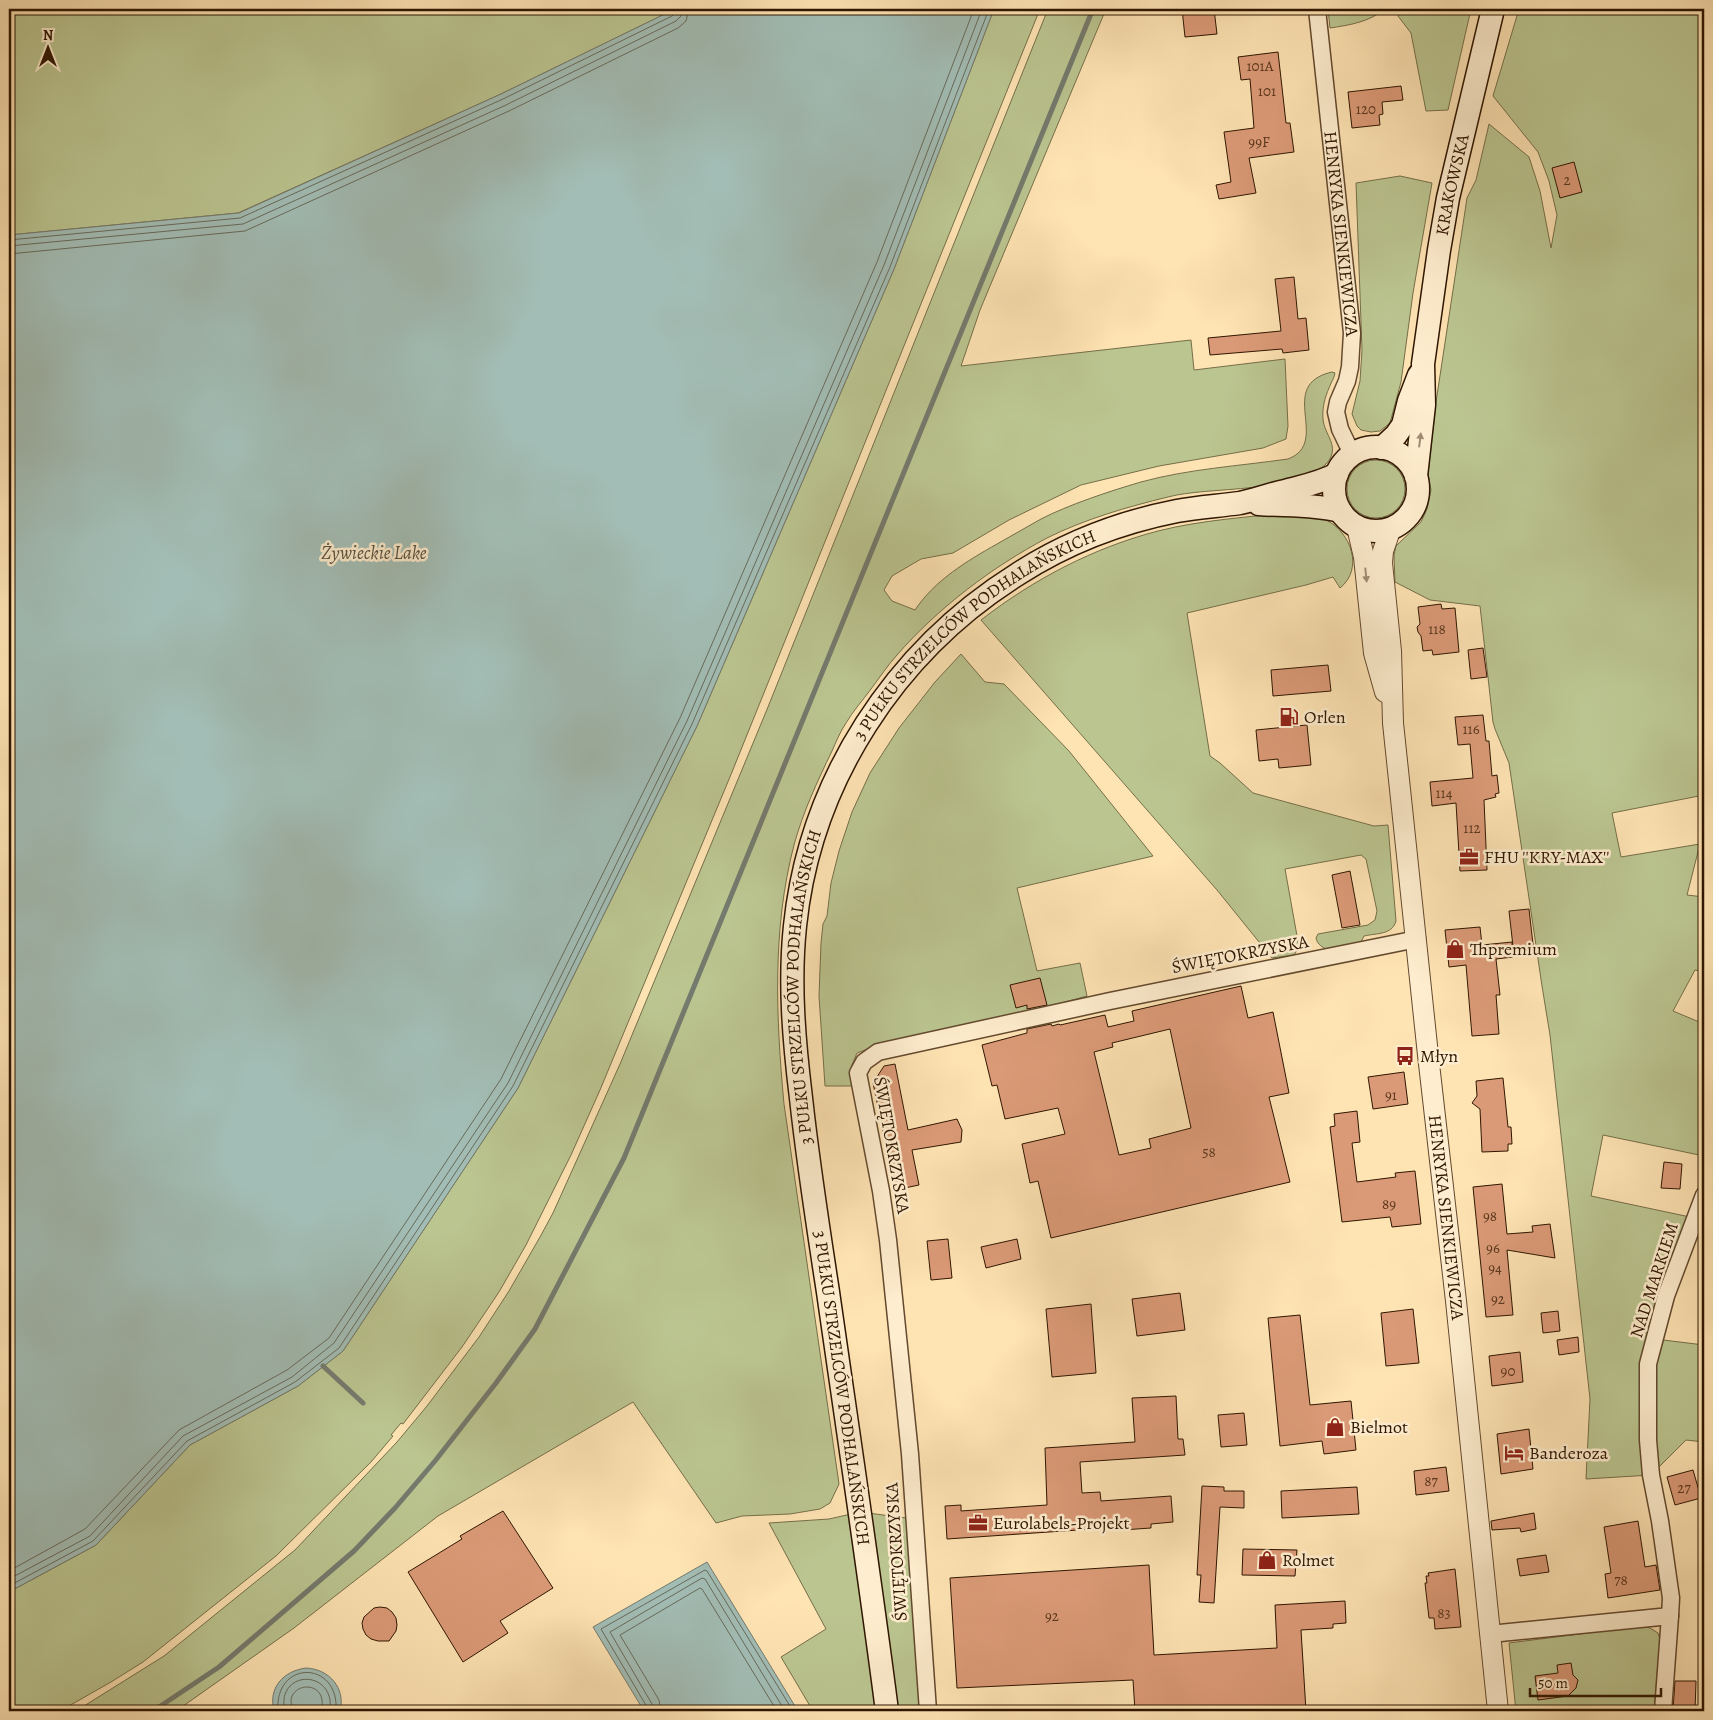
<svg xmlns="http://www.w3.org/2000/svg" width="1713" height="1720" viewBox="0 0 1713 1720" font-family="Alegreya,serif">
<rect width="100%" height="100%" fill="#fee3b3"/>
<filter id="stains"><feTurbulence type="fractalNoise" baseFrequency=".004" numOctaves="4"/><feColorMatrix values="0 0 0 0 .2 0 0 0 0 .09 0 0 0 0 .02 0 0 0 .5 -.17"/></filter>
<radialGradient id="worn" r=".72"><stop offset=".6" stop-color="#630" stop-opacity="0"/><stop offset="1" stop-color="#630" stop-opacity=".3"/></radialGradient>
<path fill="#bbc590" stroke="#756e48" d="M9,9H675L501,94L238,213L9,235Z
M994,9H1040L732,772L600,1090L571,1155L526,1245L499,1292L462,1347L403,1424L401,1423L391,1435L393,1436L371,1462L276,1556L143,1662L111,1682L60,1711H9V1592L96,1545L190,1445L298,1386L343,1351L518,1088L697,726L894,269Z
M1048,9H1106L980,310L961,366L1191,340L1194,370L1285,359L1288,426L1286,439L1263,448L1159,466L1081,485L1009,520L953,553L921,559L892,576L884,590L892,601L915,610C935,580 967,561 997,544C1012,536 1026,527 1041,519C1068,505 1110,491 1141,482C1188,469 1239,466 1288,459C1332,442 1275,385 1332,372L1335,373C1334,379 1331,382 1329,388C1325,397 1322,408 1323,419C1324,435 1341,446 1327,463C1299,494 1208,486 1168,497C1127,507 1085,519 1047,538C992,567 938,608 897,655C888,665 880,677 871,689C863,700 853,711 846,723C840,732 836,742 832,751C817,782 803,812 794,845C772,929 776,1018 784,1104L839,1484L830,1503L820,1509L790,1514L742,1516L716,1523L633,1402L438,1516L294,1628L176,1711H76L164,1656L295,1550L397,1442L427,1406L479,1337L509,1291L540,1237L553,1213L620,1064L768,707Z
M1328,9H1385C1369,22 1350,25 1330,28Z
M1402,9H1471L1448,110L1426,111L1411,33L1398,16Z
M1519,9H1704V795L1612,813L1621,857L1700,844L1687,895L1704,897V972L1695,970L1673,1011L1704,1024V1156L1603,1135L1591,1196L1690,1217L1704,1195V1234L1691,1232L1655,1339L1704,1345V1442L1686,1440L1651,1475L1586,1479L1590,1399L1550,1035L1542,986L1509,763L1495,729L1493,722L1480,606L1430,600L1395,582L1394,555L1396,546L1421,522L1427,509L1431,490L1428,474L1436,402L1467,198L1476,180L1489,124L1529,157L1540,191L1551,248L1557,215L1549,181L1538,152L1493,96Z
M1400,176L1432,183L1413,293L1401,382L1390,423L1380,431L1371,432L1361,430L1357,426L1352,414L1360,381L1362,350L1356,183Z
M1347 489a29 29 0 1 1 58 0a29 29 0 1 1-58 0Z
M1294,512L1295,517C1306,516 1316,515 1326,520C1351,532 1364,569 1340,588L1333,577L1306,585L1187,613L1210,756L1220,763L1253,793L1374,826L1388,825L1396,921C1392,935 1377,933 1364,936L1361,942L1326,949C1320,946 1317,943 1316,938L1318,934L1368,925L1375,920L1377,911L1366,859L1361,855L1285,869L1299,947L1294,955L1272,958L1217,890L981,620C1034,579 1093,548 1158,531C1201,520 1250,517 1294,512Z
M961,654L985,682L1004,684L1069,751L1153,856L1017,888L1037,971L1080,963L1087,996L1047,1007L873,1047L857,1053L852,1065L854,1086H825L819,996L821,943L823,924L827,916L831,883L839,851L852,812L870,773L899,728L935,682Z
M860,1512L914,1519L928,1711H813L781,1657L826,1629L769,1523L829,1519Z
M1642,1626L1650,1628L1658,1633L1660,1640L1654,1711H1516L1509,1643Z"/>
<path fill="#a2bdb5" stroke="#747a6d" d="M675,9H994L894,269L697,726L518,1088L343,1351L298,1386L190,1445L96,1545L9,1592V235L239,213L501,94Z
M707,1562L798,1711H644L593,1627Z
M306,1668C329,1669 346,1688 340,1711H274C268,1688 283,1671 306,1668Z"/>
<g fill="none" stroke-linecap="round" stroke-linejoin="round">
<path stroke="#686a5b" stroke-width="1" d="M9,240L240,218L503,99L672,16L675,13L676,9
M9,246L243,224L506,105L676,21L681,16L682,9
M9,254L245,231L509,111L678,28L686,21L689,9
M9,1571L85,1529L179,1430L287,1370L329,1338L501,1079L680,718L877,262L974,9
M9,1579L90,1536L183,1436L292,1377L334,1343L508,1083L687,721L884,265L982,9
M9,1586L93,1541L187,1441L295,1382L339,1348L513,1086L692,724L890,267L989,9
M278,1711C274,1659 340,1660 336,1711
M284,1711C284,1705 283,1698 286,1692C295,1673 323,1676 329,1696C331,1701 330,1706 329,1711
M292,1711C292,1706 290,1701 292,1696C298,1684 316,1684 321,1696C323,1701 322,1706 322,1711
M647,1711V1707L601,1629L705,1570L707,1571L793,1711
M654,1711L652,1704L610,1632L702,1578L705,1579L785,1711
M661,1711L659,1700L620,1635L700,1588L702,1589L777,1711"/>
<path stroke="#747a6d" stroke-width="5" d="M323,1366L363,1403
M153,1711L219,1667L354,1551L395,1508L435,1461L496,1383L535,1329L624,1158L1093,9"/>
</g>
<path fill="#db9a77" stroke="#2f1601" fill-rule="evenodd" d="M1182,9H1214L1217,34L1185,37Z
M1278,52L1286,123H1290L1294,152L1249,158L1256,193L1219,199L1216,185L1231,182L1224,132L1254,128L1250,79L1241,80L1238,57Z
M1401,86L1403,100L1382,102L1383,114L1379,115L1380,125L1352,128L1348,92Z
M1574,162L1582,192L1560,198L1552,168Z
M1294,277L1298,319L1306,318L1309,350L1283,353L1282,349L1210,355L1208,338L1281,331L1275,279Z
M1441,604L1442,609L1455,608L1459,652L1433,655L1432,650L1423,651L1421,636L1418,632L1417,627L1420,624L1418,607Z
M1483,648L1487,677L1471,679L1468,650Z
M1328,665L1331,691L1273,696L1271,670Z
M1483,715L1486,741H1489L1492,776L1497,775L1499,793L1495,794L1496,797L1484,800L1487,870L1460,871L1456,803L1432,806L1430,782L1473,778L1470,744L1458,745L1455,717Z
M1307,725L1311,765L1279,768L1278,759L1259,761L1256,730Z
M1350,871L1360,925L1342,928L1332,875Z
M1529,909L1534,953L1514,955L1509,911Z
M1480,927L1482,945L1512,942L1513,957L1496,959L1500,995H1496L1499,1034L1472,1036L1466,965L1449,967L1445,930Z
M1040,978L1047,1005L1027,1009V1005L1016,1008L1010,985Z
M1241,986L1248,1018L1273,1012L1289,1093L1269,1097L1290,1182L1051,1238L1038,1181L1030,1183L1022,1144L1065,1134L1058,1108L1005,1119L997,1085L992,1086L982,1045L1027,1033V1029L1051,1024L1052,1026L1059,1024L1060,1025L1105,1015L1108,1027L1134,1021L1132,1011ZM1170,1029L1191,1128L1149,1139L1151,1148L1119,1155L1094,1052L1113,1047L1112,1043Z
M895,1064L908,1130L957,1119L962,1130L961,1142L912,1150L919,1185L895,1190L873,1083L884,1066Z
M1404,1072L1408,1104L1373,1109L1368,1077Z
M1503,1078L1508,1127H1511L1512,1144H1508V1151L1482,1152L1480,1109L1472,1103L1477,1096L1476,1081Z
M1357,1111L1360,1142L1352,1143L1357,1182L1396,1177L1395,1173L1415,1171L1421,1224L1392,1227L1390,1217L1342,1222L1330,1127L1335,1126L1334,1114Z
M1664,1162L1682,1164L1680,1189L1661,1188Z
M1502,1184L1507,1234L1533,1232L1532,1226L1550,1224L1555,1258L1507,1250L1513,1315L1486,1317L1473,1187Z
M948,1239L952,1278L931,1280L927,1241Z
M1017,1239L1021,1259L986,1268L981,1247Z
M1180,1293L1185,1330L1137,1336L1132,1299Z
M1091,1304L1096,1373L1052,1377L1046,1309Z
M1413,1309L1419,1363L1386,1366L1381,1313Z
M1558,1311L1560,1331L1543,1333L1541,1313Z
M1300,1315L1310,1405L1351,1401L1356,1450L1324,1454L1322,1441L1280,1446L1268,1318Z
M1578,1337L1579,1352L1559,1355L1557,1340Z
M1520,1352L1523,1382L1492,1386L1489,1356Z
M1176,1396L1178,1439H1183L1185,1455L1080,1462L1082,1493L1100,1492L1101,1501L1171,1496L1173,1522L1151,1524V1528L1122,1530V1527L947,1539L945,1506L961,1505V1511L1047,1505L1045,1448L1135,1442L1132,1398Z
M1244,1413L1247,1445L1221,1447L1218,1415Z
M1529,1429L1533,1469L1501,1474L1497,1434Z
M1446,1467L1449,1491L1416,1495L1414,1471Z
M1693,1470L1701,1498L1675,1505L1667,1477Z
M1202,1486L1224,1487V1491H1244V1508L1220,1507L1214,1603L1199,1602L1201,1575H1197Z
M1357,1487L1359,1514L1282,1518L1281,1491Z
M503,1511L553,1588L500,1621L508,1633L463,1662L408,1572L462,1539L460,1536Z
M1534,1513L1536,1529L1521,1532L1520,1528L1492,1530L1491,1521Z
M1638,1521L1645,1567L1656,1565L1660,1590L1608,1598L1605,1574L1611,1573L1604,1527Z
M1243,1549L1297,1550L1295,1576L1242,1575Z
M1546,1555L1549,1572L1520,1576L1517,1559Z
M1149,1565L1154,1655L1277,1648L1275,1605L1345,1601L1346,1623L1333,1624V1628L1301,1630L1306,1711H1135L1133,1680L957,1688L950,1578Z
M1455,1569L1461,1627L1435,1629L1434,1618H1429L1425,1583H1427L1426,1576H1429L1428,1573Z
M380,1607L387,1608L392,1612L396,1618L397,1625L396,1631L389,1641H378L371,1639L366,1635L363,1629L362,1623L364,1617L374,1608Z
M1571,1663L1573,1675L1578,1680L1576,1688L1568,1696L1538,1700L1535,1676L1558,1673L1557,1665Z
M1675,1681H1696L1695,1711L1673,1710Z"/>
<g fill="none" stroke-linecap="round" stroke-linejoin="round">
<g stroke="#63492e" stroke-width="19">
<g id="minor">
<path id="s1" d="M1317,9L1352,333L1350,367L1347,381L1338,402L1336,412L1340,429L1352,454"/>
<path d="M1490,1634L1670,1616L1671,1598L1660,1521L1651,1475L1648,1440V1364L1666,1296L1704,1195"/>
<path d="M928,1711L910,1454L888,1240L881,1191L858,1073L864,1062L878,1052L1110,1001L1417,939"/>
<path d="M1663,1711L1670,1616"/>
</g>
</g>
<g stroke="#63492e" stroke-width="22">
<g id="tertiary">
<path d="M1357,527L1364,557L1374,653L1385,692"/>
<path id="s2" d="M1391,528L1383,551L1382,563L1391,651L1393,723L1428,1055L1456,1301L1498,1711"/>
</g>
</g>
<g stroke="#2f1601" stroke-width="25">
<g id="secondary">
<circle cx="1376" cy="489" r="42"/>
<path d="M1382,448L1396,435L1403,425L1409,401L1419,375"/>
<path id="s3" d="M1416,476L1424,405L1423,364L1439,250L1448,198L1493,9"/>
<path d="M1259,504C1286,506 1313,504 1340,511"/>
<path id="s4" d="M887,1711C869,1571 848,1432 828,1292C818,1227 808,1163 801,1098C794,1041 789,983 795,926C810,781 895,651 1018,574C1066,543 1121,522 1177,511C1198,507 1219,506 1240,503C1255,500 1270,494 1285,491C1303,486 1320,483 1337,474"/>
</g>
</g>
<use href="#minor" stroke="#feedce" stroke-width="16"/>
<use href="#tertiary" stroke="#feedce" stroke-width="20"/>
<use href="#secondary" stroke="#feedce" stroke-width="22"/>
</g>
<defs><path id="oneway-solid" d="M-6-.8H1V-3.2L6.5 0L1 3.2V.8H-6Z" transform="scale(1.25)"/></defs>
<g fill="#a18c72">
<use href="#oneway-solid" transform="translate(1420 440) rotate(-83)"/>
<use href="#oneway-solid" transform="translate(1366 575) rotate(84)"/>
</g>
<defs>
<g id="fuel-bare" transform="scale(1.5)"><path d="M-5.5-6h7V0h2V4h1.3V-2.5L3-4.5l.8-.8L6-3V5H2.5V1h-1V6h-7ZM-4.2-4.7v3.2H.2V-4.7Z" fill="#8f2418" stroke="#feedce" stroke-width="2.5" paint-order="stroke"/></g>
<g id="office-bare" transform="scale(1.5)"><path d="M-6-3h4V-5.5h4V-3h4V5H-6ZM-1-4.5V-3h2v-1.5ZM-6 0V1H6V0Z" fill="#8f2418" stroke="#feedce" stroke-width="2.5" paint-order="stroke"/></g>
<g id="shop-bare" transform="scale(1.5)"><path d="M-5-2.5h2.3a2.7 3.5 0 0 1 5.4 0H5L5.5 6h-11ZM-1.5-2.5h3a1.5 2.3 0 0 0-3 0Z" fill="#8f2418" stroke="#feedce" stroke-width="2.5" paint-order="stroke"/></g>
<g id="bus-bare" transform="scale(1.5)"><path d="M-5-6H5V4H4V6H2V4H-2V6H-4V4H-5ZM-3.5-4V0h7V-4ZM-3.5 1.2v1.5H-2V1.2ZM2 1.2v1.5H3.5V1.2Z" fill="#8f2418" stroke="#feedce" stroke-width="2.5" paint-order="stroke"/></g>
<g id="hotel-bare" transform="scale(1.5)"><path d="M-6-4.5h1.5V1H6V5H4.5V3h-9V5H-6ZM-4 0a1.8 1.8 0 1 1 3.6 0ZM.5 0V-2.5h3Q6-2.5 6 0Z" fill="#8f2418" stroke="#feedce" stroke-width="2.5" paint-order="stroke"/></g>
</defs>
<g fill-rule="evenodd">
<use href="#fuel-bare" x="1289" y="717"/>
<use href="#office-bare" x="1469" y="857"/>
<use href="#shop-bare" x="1455" y="949"/>
<use href="#bus-bare" x="1405" y="1056"/>
<use href="#shop-bare" x="1335" y="1427"/>
<use href="#hotel-bare" x="1514" y="1453"/>
<use href="#office-bare" x="978" y="1523"/>
<use href="#shop-bare" x="1267" y="1560"/>
</g>
<g text-anchor="middle" stroke-width="5" stroke-linejoin="round" paint-order="stroke">
<g font-size="15" fill="#5a371e">
<text x="1260" y="71">101A</text>
<text x="1267" y="96">101</text>
<text x="1366" y="114">120</text>
<text x="1259" y="147">99F</text>
<text x="1567" y="185">2</text>
<text x="1437" y="634">118</text>
<text x="1471" y="734">116</text>
<text x="1444" y="798">114</text>
<text x="1472" y="833">112</text>
<text x="1391" y="1100">91</text>
<text x="1209" y="1157">58</text>
<text x="1389" y="1209">89</text>
<text x="1490" y="1221">98</text>
<text x="1493" y="1253">96</text>
<text x="1495" y="1273">94</text>
<text x="1498" y="1304">92</text>
<text x="1508" y="1376">90</text>
<text x="1431" y="1486">87</text>
<text x="1684" y="1493">27</text>
<text x="1621" y="1585">78</text>
<text x="1444" y="1618">83</text>
<text x="1052" y="1621">92</text>
</g>
<g font-size="18" fill="#2f1601" stroke="#feedce">
<text dy="6" stroke="none"><textPath href="#s3" startOffset="294">KRAKOWSKA</textPath></text>
<text dy="6" stroke="none"><textPath href="#s1" startOffset="226">HENRYKA SIENKIEWICZA</textPath></text>
<text dy="6" stroke="none"><textPath href="#s4" startOffset="1150">3 PUŁKU STRZELCÓW PODHALAŃSKICH</textPath></text>
<text transform="translate(1240 954) rotate(-11)" y="6">ŚWIĘTOKRZYSKA</text>
<text dy="6" stroke="none"><textPath href="#s4" startOffset="731">3 PUŁKU STRZELCÓW PODHALAŃSKICH</textPath></text>
<text transform="translate(892 1145) rotate(80)" y="6">ŚWIĘTOKRZYSKA</text>
<text dy="6" stroke="none"><textPath href="#s2" startOffset="694">HENRYKA SIENKIEWICZA</textPath></text>
<text transform="translate(1654 1280) rotate(-72)" y="6">NAD MARKIEM</text>
<text transform="translate(842 1388) rotate(82)" y="6">3 PUŁKU STRZELCÓW PODHALAŃSKICH</text>
<text transform="translate(896 1552) rotate(-94)" y="6">ŚWIĘTOKRZYSKA</text>
</g>
<g font-size="18" fill="#2f1601" stroke="#feedce" text-anchor="start">
<text x="1304" y="723">Orlen</text>
<text x="1484" y="863">FHU ''KRY-MAX''</text>
<text x="1470" y="955">Thpremium</text>
<text x="1420" y="1062">Młyn</text>
<text x="1350" y="1433">Bielmot</text>
<text x="1529" y="1459">Banderoza</text>
<text x="993" y="1529">Eurolabels-Projekt</text>
<text x="1282" y="1566">Rolmet</text>
</g>
<g font-size="19" font-style="italic" fill="#575040" stroke="#feedce">
<text x="374" y="559">Żywieckie Lake</text>
</g>
</g>
<rect width="1713" height="1720" fill="none" stroke="#fee3b3" stroke-width="30"/>
<rect x="10" y="10" width="1693" height="1700" fill="none" stroke="#2f1601" stroke-width="2.5"/>
<rect x="15" y="15" width="1683" height="1690" fill="none" stroke="#2f1601"/>
<g transform="translate(48 48)" stroke="#feedce" stroke-width="4" paint-order="stroke">
<path d="M0-4L9 19L0 12L-9 19Z" fill="#2f1601"/>
<text y="-8" font-size="14" font-weight="bold" text-anchor="middle" fill="#2f1601">N</text>
</g>
<path d="M1530 1688v8h131v-8" fill="none" stroke="#2f1601" stroke-width="2.5"/>
<text x="1538" y="1688" font-size="15" fill="#2f1601" stroke="#feedce" stroke-width="4" paint-order="stroke">50 m</text>
<rect width="100%" height="100%" filter="url(#stains)"/>
<rect width="100%" height="100%" fill="url(#worn)"/>
</svg>
